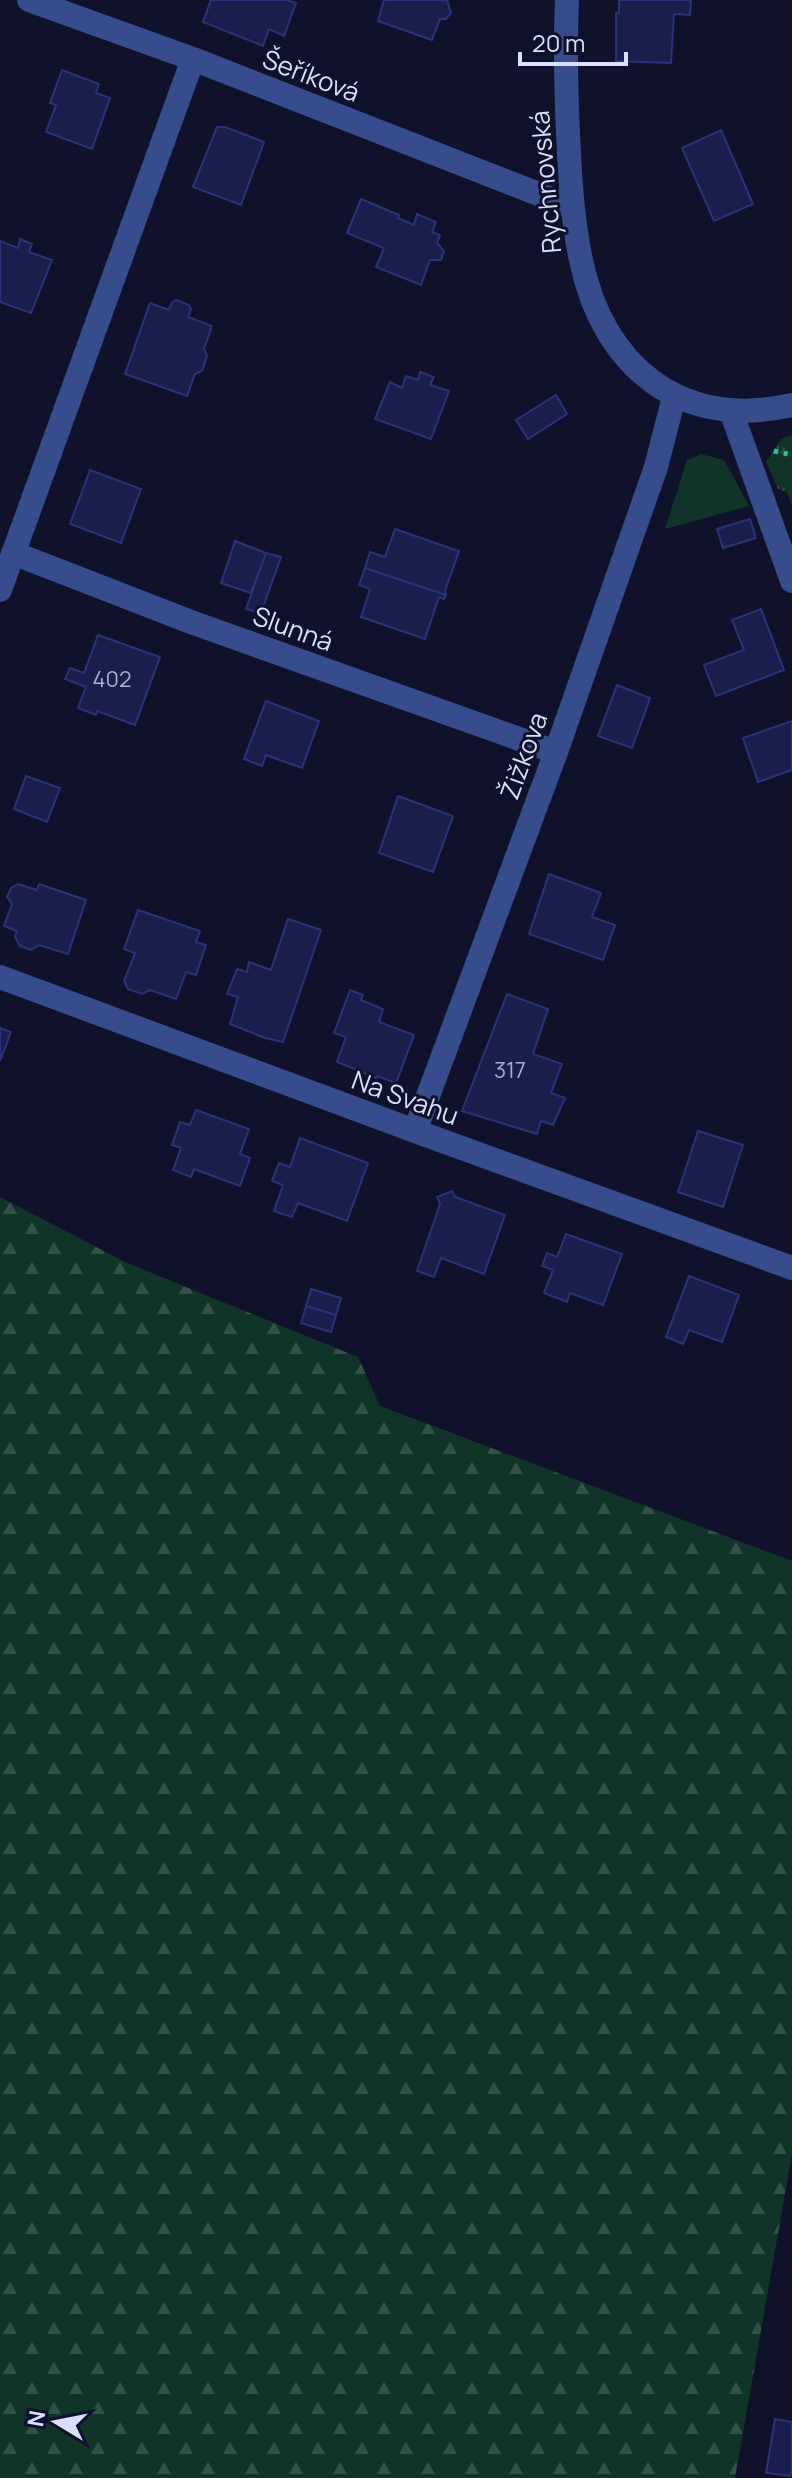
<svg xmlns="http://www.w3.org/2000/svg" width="792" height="2478" viewBox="0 0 792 2478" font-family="Manrope,sans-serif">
<defs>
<pattern id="forest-firs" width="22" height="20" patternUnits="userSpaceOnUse" patternTransform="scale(2)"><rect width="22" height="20" fill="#113429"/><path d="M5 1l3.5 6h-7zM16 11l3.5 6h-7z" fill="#335149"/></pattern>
<pattern id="park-tufts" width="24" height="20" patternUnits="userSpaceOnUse" patternTransform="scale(2)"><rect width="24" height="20" fill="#113429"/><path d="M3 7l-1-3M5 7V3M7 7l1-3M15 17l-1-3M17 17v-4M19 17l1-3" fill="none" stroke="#335149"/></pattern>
</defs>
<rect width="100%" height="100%" fill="#0f122a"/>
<path fill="#113429" d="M701,454L724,460L749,506L665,529L687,460Z"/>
<path fill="url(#forest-firs)" d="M0,1197L127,1263L358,1357L380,1406L792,1561V2154L735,2478H0Z"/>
<path fill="url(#park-tufts)" d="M792,435V506L787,492L778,489L766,462L781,439Z"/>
<path fill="#1a1e4c" stroke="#2a3279" stroke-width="2" d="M211,0H286L296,3L284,36L269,29L263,46L203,22Z
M384,0H447L451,13L446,19H440L432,40L378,21Z
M619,0H691L690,15L674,14L671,63L616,61V13H619Z
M62,70L99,84L96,93L110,98L92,149L46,132L56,105L50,103Z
M217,127H225L264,142L241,205L193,187Z
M721,130L753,204L714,221L682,148Z
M361,199L399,215L398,218L414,225L417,214L436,222L432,232L440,235L437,243L444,251L441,260H430L421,285L376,267L384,248L347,233Z
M20,239L32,244L29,252L52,260L31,313L0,302V241L18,248Z
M176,300L189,305L191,309L188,317L212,326L204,349L207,356L202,371L195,374L187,396L125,374L150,303L169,310L172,303Z
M420,372L434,377L430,385L449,391L431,439L375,419L390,382L402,388L406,376L418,380Z
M556,395L567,414L528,439L516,420Z
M90,470L141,489L121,543L70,524Z
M750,519L756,538L723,548L717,529Z
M395,529L459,551L445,591L446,595L365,568L370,552L385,557Z
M235,541L266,553L251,593L221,583Z
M266,553L281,557L261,613L246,609Z
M365,568L446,595L444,599L439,597L425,639L361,617L370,589L359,585Z
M761,609L784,670L716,696L704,665L744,650L732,620Z
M98,635L160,657L135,725L97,711L96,715L78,708L86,687L65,679L70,668L84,673Z
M617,685L650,698L632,748L598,736Z
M266,701L319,721L302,768L266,755L262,766L244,759Z
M792,721V770L758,782L743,738Z
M26,776L60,788L47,822L14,809Z
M398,796L453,816L433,872L379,853Z
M549,874L601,893L592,917L615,925L603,960L529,934Z
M18,884L37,890L39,884L86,900L68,954L39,945L31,950L20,946L15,937L17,931L4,926L12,904L7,897L11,888Z
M138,910L200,931L196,942L206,945L196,975L186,972L176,999L150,990L142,994L128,989L124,981L135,953L124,949Z
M288,919L321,930L283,1042L265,1038L230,1024L238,997L227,994L237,969L247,972L249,962L271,970Z
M350,990L363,995L361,1000L383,1009L379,1022L414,1035L396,1083L377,1076L376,1078L337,1062L346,1037L334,1033Z
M507,994L548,1009L533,1054L562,1064L551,1093L565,1098L553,1125L541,1121L537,1134L462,1111Z
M0,1028L11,1032L0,1061Z
M196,1110L249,1129L240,1154L250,1158L240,1186L194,1169L191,1177L173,1170L181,1148L172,1145L180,1122L190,1125Z
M698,1131L743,1145L723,1207L678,1192Z
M300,1138L368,1163L347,1221L298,1203L292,1217L274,1211L283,1185L272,1181L279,1163L290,1167Z
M452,1191L455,1197L505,1215L484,1274L441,1258L434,1277L417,1271L440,1204L437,1197Z
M566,1234L622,1254L603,1305L570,1293L567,1302L544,1293L553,1270L542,1266L547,1253L557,1257Z
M689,1276L739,1295L722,1342L689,1330L683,1344L666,1337Z
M311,1289L341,1298L336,1315L306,1306Z
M306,1306L336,1315L331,1332L301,1323Z
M775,2419L792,2422V2471L790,2476L766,2473Z"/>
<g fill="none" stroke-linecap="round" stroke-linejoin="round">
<path stroke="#29c28c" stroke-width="5" stroke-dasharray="4 6" stroke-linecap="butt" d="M774,451L792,455"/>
<path stroke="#374c8c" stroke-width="24" d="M29,0L193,59L572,207
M567,0C565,45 566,89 568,133C570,176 572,218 581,260C603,368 682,430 792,405
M731,411L792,581
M13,553L191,622L556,752
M0,590L193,59
M0,977L415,1131L792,1268
M415,1131L556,752L656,467L674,397"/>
</g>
<g text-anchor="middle" stroke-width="6" stroke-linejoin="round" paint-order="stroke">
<g font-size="22" fill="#a8afd2">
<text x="112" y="687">402</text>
<text x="510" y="1078">317</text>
</g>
<g font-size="26" fill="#d8dfff" stroke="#0f122a">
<text transform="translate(311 76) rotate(21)" y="9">Šeříková</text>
<text transform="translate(546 182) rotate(-95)" y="9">Rychnovská</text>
<text transform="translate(293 629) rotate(20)" y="9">Slunná</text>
<text transform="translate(524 756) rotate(-70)" y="9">Žižkova</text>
<text transform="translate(405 1098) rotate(20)" y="9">Na Svahu</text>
</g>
</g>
<g transform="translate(56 2422) rotate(280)" stroke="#0f122a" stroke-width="6" paint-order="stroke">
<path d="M0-6L14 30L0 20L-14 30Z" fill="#d8dfff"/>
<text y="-12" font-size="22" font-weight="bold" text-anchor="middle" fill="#d8dfff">N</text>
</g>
<path d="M520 52v12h106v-12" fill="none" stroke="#d8dfff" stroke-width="4"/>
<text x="532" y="52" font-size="24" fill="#d8dfff" stroke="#0f122a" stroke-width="6" paint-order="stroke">20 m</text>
</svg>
